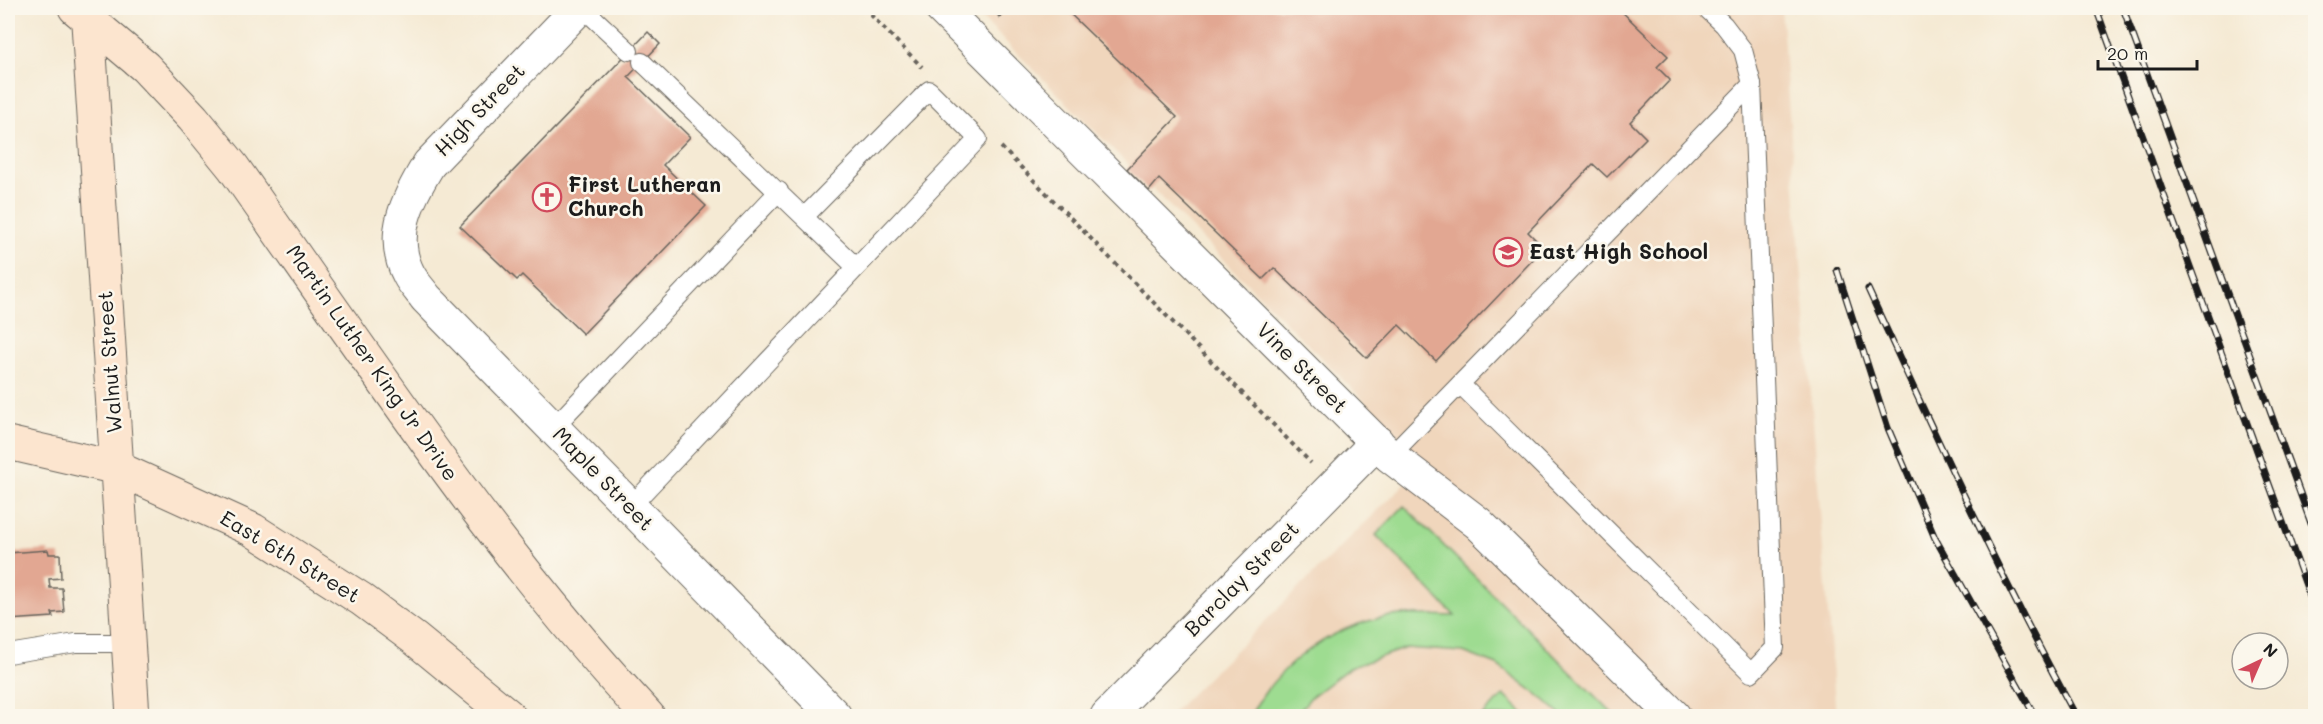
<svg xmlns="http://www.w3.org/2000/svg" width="2323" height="724" viewBox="0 0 2323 724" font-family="Mali,sans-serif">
<rect width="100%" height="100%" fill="#fbf7ec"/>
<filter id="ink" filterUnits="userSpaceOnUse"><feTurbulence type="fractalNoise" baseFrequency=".0167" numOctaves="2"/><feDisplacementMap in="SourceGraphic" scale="12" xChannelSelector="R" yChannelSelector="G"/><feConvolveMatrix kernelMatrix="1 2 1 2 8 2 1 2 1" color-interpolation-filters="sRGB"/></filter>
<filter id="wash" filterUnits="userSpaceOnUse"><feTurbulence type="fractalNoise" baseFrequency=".008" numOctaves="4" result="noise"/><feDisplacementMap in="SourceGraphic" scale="24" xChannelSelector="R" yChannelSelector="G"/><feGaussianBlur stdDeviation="1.35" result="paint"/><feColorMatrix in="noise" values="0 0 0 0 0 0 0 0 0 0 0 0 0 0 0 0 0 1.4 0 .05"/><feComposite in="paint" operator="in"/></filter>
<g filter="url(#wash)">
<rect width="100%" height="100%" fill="#f5ead4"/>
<path fill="#f0d6bc" d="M972,8H1781L1836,716H1169L1426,463Z"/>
<path fill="#9edc91" stroke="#5d7c56" stroke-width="1.5" d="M1404,506L1615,716H1562L1543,699L1497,665L1463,652L1406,648L1349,668L1311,697L1296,716H1250C1279,662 1337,621 1400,615C1418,614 1437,616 1455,616L1376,535Z
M1504,695L1526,716H1482Z"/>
<g id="blocks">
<path fill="#e2a792" d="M1064,8H1618L1668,56L1657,67L1670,80L1630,122L1646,138L1607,177L1593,164L1528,232L1544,248L1436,361L1399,325L1367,358L1274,268L1263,279L1159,179L1149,191L1127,169L1177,117Z
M648,32L660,44L628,77L690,137L663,165L706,206L583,334L522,275L517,280L460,226Z
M48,550L49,554H60L61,578L49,579L50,588H62L64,612L52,613L53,617L8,620V553Z"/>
</g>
</g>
<g filter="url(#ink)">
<use href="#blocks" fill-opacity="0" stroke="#68645c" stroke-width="1.5"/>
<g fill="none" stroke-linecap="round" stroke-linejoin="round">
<g stroke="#68645c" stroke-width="20">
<path id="lane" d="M583,8L629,51
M642,62L856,267
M1460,384L1751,673L1775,648L1752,84
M553,428L779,191
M1390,456L1752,84L1743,50L1724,25L1706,8
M630,507L978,139L929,90L805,216
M8,654L76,643H129"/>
</g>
<g stroke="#68645c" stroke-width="35">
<path id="street" d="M579,8L429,164C408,198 388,236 409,275C413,283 421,291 426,298L835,716
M941,8L1390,456L1478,523L1674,716
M1107,716L1377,442"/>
</g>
<g stroke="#68645c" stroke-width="35">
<path id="secondary" d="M75,8L145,67L193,118L233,167C365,354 492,548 648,716
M87,8L133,716
M8,443L117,468L253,530L361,599L415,639L509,716"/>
</g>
<path stroke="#68645c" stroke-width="4" stroke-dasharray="4.5 4.5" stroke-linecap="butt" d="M864,8L922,67
M992,8L1001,17
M1001,147L1311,463"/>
<use href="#lane" stroke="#fff" stroke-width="18"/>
<use href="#street" stroke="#fff" stroke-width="33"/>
<use href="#secondary" stroke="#fce5cf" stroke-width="33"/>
<g stroke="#1c1c1c" stroke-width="7">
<path id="rail" d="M2096,8L2316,613
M2123,8L2316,537
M1837,270L1888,428L1935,538L2035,716
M1868,289C1934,433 2000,577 2076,716"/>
</g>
<use href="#rail" stroke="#fbf7ec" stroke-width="4.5" stroke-dasharray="14" stroke-linecap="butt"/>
</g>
</g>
<defs>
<g id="church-ring" transform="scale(1.5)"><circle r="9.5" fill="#fbf7ec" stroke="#d1495b" stroke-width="1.5"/><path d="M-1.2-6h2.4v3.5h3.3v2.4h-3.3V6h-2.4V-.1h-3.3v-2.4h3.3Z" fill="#d1495b"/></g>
<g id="school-ring" transform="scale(1.5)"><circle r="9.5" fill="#fbf7ec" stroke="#d1495b" stroke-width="1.5"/><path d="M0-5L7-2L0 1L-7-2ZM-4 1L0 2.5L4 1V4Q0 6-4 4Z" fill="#d1495b"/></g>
</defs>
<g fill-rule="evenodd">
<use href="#church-ring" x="547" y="197"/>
<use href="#school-ring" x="1508" y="252"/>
</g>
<g text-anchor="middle" stroke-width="5" stroke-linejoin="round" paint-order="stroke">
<g font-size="21" fill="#1c1c1c" stroke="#fbf7ec">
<text transform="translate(480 110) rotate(-46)" y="7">High Street</text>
<text transform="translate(110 362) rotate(-94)" y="7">Walnut Street</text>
<text transform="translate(372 363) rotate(55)" y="7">Martin Luther King Jr Drive</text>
<text transform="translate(1302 368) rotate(45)" y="7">Vine Street</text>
<text transform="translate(603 479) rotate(46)" y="7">Maple Street</text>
<text transform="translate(290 557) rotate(31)" y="7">East 6th Street</text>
<text transform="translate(1242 579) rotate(-45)" y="7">Barclay Street</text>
</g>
<g font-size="21" font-weight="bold" fill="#1c1c1c" stroke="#fbf7ec" text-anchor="start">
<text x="568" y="192">First Lutheran<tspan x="568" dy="24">Church</tspan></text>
<text x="1529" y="259">East High School</text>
</g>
</g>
<rect width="2323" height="724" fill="none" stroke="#fbf7ec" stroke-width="30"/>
<g transform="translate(2260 661) rotate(44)"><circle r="28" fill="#fbf7ec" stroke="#a29f99" stroke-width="1.5"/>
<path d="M0-4.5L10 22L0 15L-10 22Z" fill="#d1495b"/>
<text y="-9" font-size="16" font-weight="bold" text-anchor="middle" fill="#1c1c1c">N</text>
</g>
<path d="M2098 60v9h99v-9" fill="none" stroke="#1c1c1c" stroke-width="3"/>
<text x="2107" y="60" font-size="18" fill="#1c1c1c" stroke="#fbf7ec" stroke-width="4.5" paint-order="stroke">20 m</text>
</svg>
